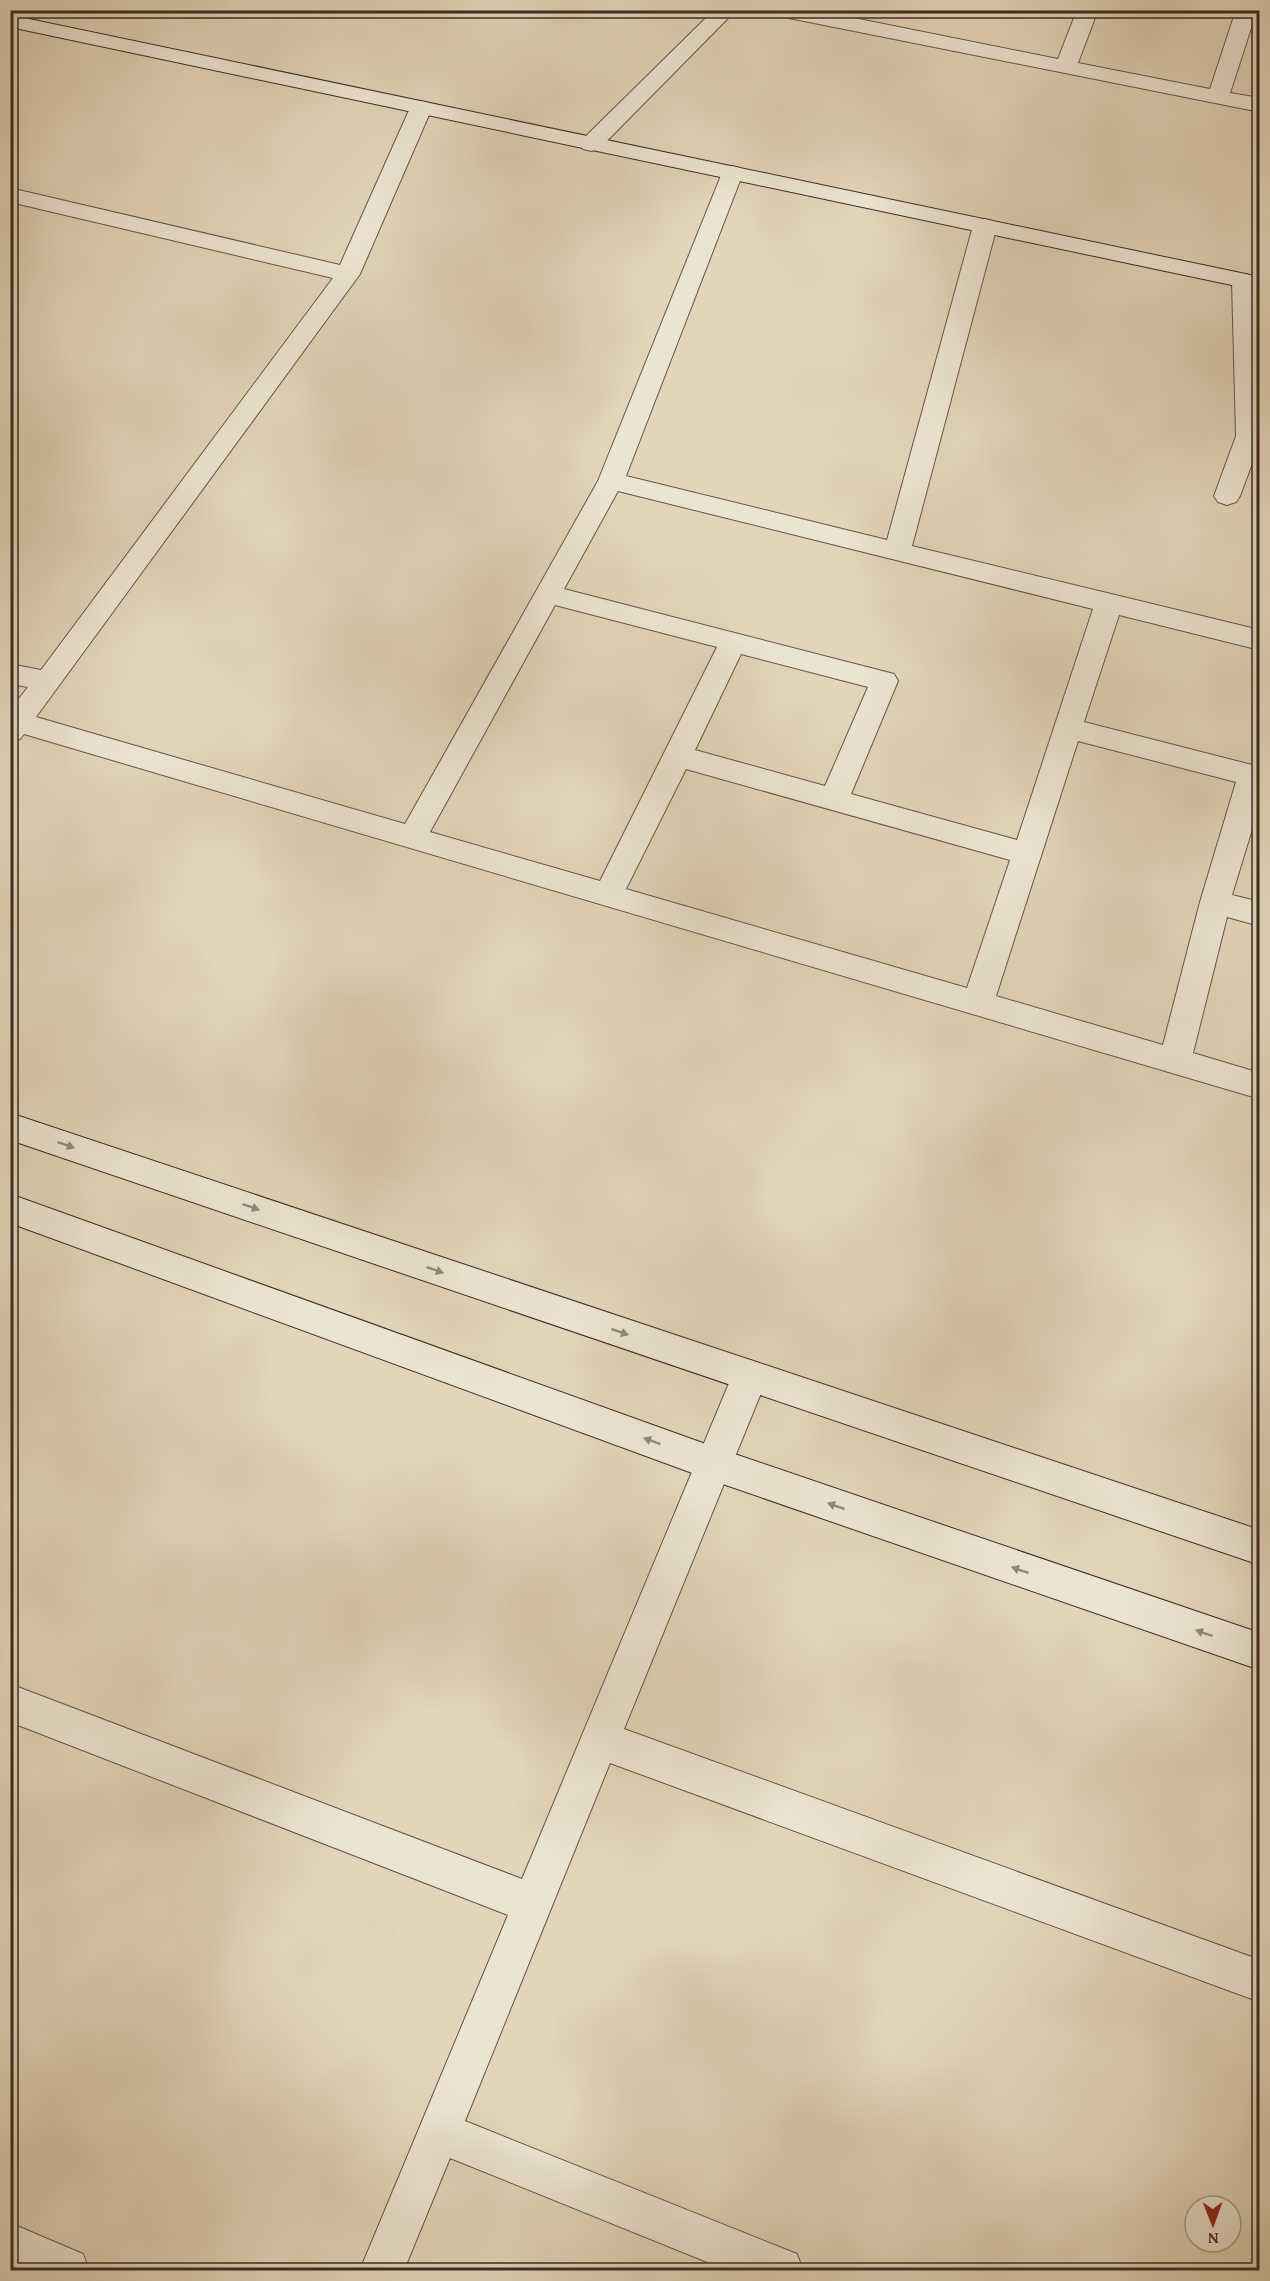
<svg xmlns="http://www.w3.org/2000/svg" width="1270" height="2281" viewBox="0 0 1270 2281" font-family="'Gentium Book Plus',serif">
<rect width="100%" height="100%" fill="#e2d5b9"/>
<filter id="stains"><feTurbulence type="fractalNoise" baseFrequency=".00333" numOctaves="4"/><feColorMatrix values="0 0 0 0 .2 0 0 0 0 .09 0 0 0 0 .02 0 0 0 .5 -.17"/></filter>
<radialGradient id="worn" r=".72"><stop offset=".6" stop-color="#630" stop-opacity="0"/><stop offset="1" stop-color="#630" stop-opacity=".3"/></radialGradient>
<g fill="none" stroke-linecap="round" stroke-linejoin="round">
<g stroke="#625747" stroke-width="2">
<path id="street" d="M714,10H736L599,149L591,151L583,149L580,144L583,139Z
M769,10H814L1058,59L1077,10H1098L1078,63L1210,89L1236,10H1257L1230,93L1260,98V112L779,16L772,14Z
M421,101L429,103L432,108L360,274L36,717L405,824L598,481L724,168L732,166L740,168L743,173L626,476L887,540L973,226L977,221L985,219L993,221L997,226L912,546L1260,630V650L1119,615L1084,722L1260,767V803L1232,895L1260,902V926L1227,917L1193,1053L1260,1073V1099L24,734L20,739L10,742V710L28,687L10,684V664L41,670L333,278L10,202V188L340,265L410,108L413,103ZM618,491L1093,609L1017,840L851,794L898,681L894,674L564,589ZM555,605L717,647L600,881L430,832ZM741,654L868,687L825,786L695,750ZM1078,741L1236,782L1200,902L1163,1045L996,996ZM686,769L1010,860L967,988L626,889Z
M1244,274L1252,276L1256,281L1260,442L1240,496L1236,502L1227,505L1218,502L1214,496L1236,436L1232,281L1236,276Z
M750,1360L763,1365L768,1376L624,1729L1260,1960V2002L610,1763L465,2121L797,2254L803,2270H727L450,2158L404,2270H360L508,1915L10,1722V1684L522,1879L732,1376L737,1365Z
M10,2223L83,2254L89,2270H16L10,2268Z"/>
</g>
<g stroke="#382d21" stroke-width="2">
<path id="secondary" d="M10,15L1260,277V291L10,27Z
M10,1113L1260,1530V1565L10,1140Z
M10,1194L714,1447L1260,1633V1670L714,1481L10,1223Z"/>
</g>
<use href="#street" fill="#ece4d2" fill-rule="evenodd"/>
<use href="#secondary" fill="#ece4d2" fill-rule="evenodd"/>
</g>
<defs><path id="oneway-solid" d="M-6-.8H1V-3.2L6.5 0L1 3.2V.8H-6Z" transform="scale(1.5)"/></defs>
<g fill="#92887a">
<use href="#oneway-solid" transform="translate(66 1145) rotate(19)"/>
<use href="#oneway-solid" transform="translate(251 1207) rotate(19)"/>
<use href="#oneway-solid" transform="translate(435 1270) rotate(19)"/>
<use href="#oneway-solid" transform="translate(620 1332) rotate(19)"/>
<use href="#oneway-solid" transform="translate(652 1441) rotate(-160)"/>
<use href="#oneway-solid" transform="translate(836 1506) rotate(-161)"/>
<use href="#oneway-solid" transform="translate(1020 1570) rotate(-161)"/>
<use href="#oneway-solid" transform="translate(1204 1633) rotate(-161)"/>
</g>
<rect width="1270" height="2281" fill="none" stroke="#e2d5b9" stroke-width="36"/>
<rect x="12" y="12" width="1246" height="2257" fill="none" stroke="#382d21" stroke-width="3"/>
<rect x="18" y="18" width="1234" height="2245" fill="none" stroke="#382d21" stroke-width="1.5"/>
<g transform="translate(1213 2224) rotate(179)"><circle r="28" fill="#ece4d2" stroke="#a49b8b" stroke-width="1.5"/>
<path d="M0-4.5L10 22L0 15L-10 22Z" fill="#8f2418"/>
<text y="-9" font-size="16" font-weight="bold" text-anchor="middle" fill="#382d21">N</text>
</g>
<rect width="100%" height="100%" filter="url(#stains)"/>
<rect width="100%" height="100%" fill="url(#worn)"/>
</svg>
